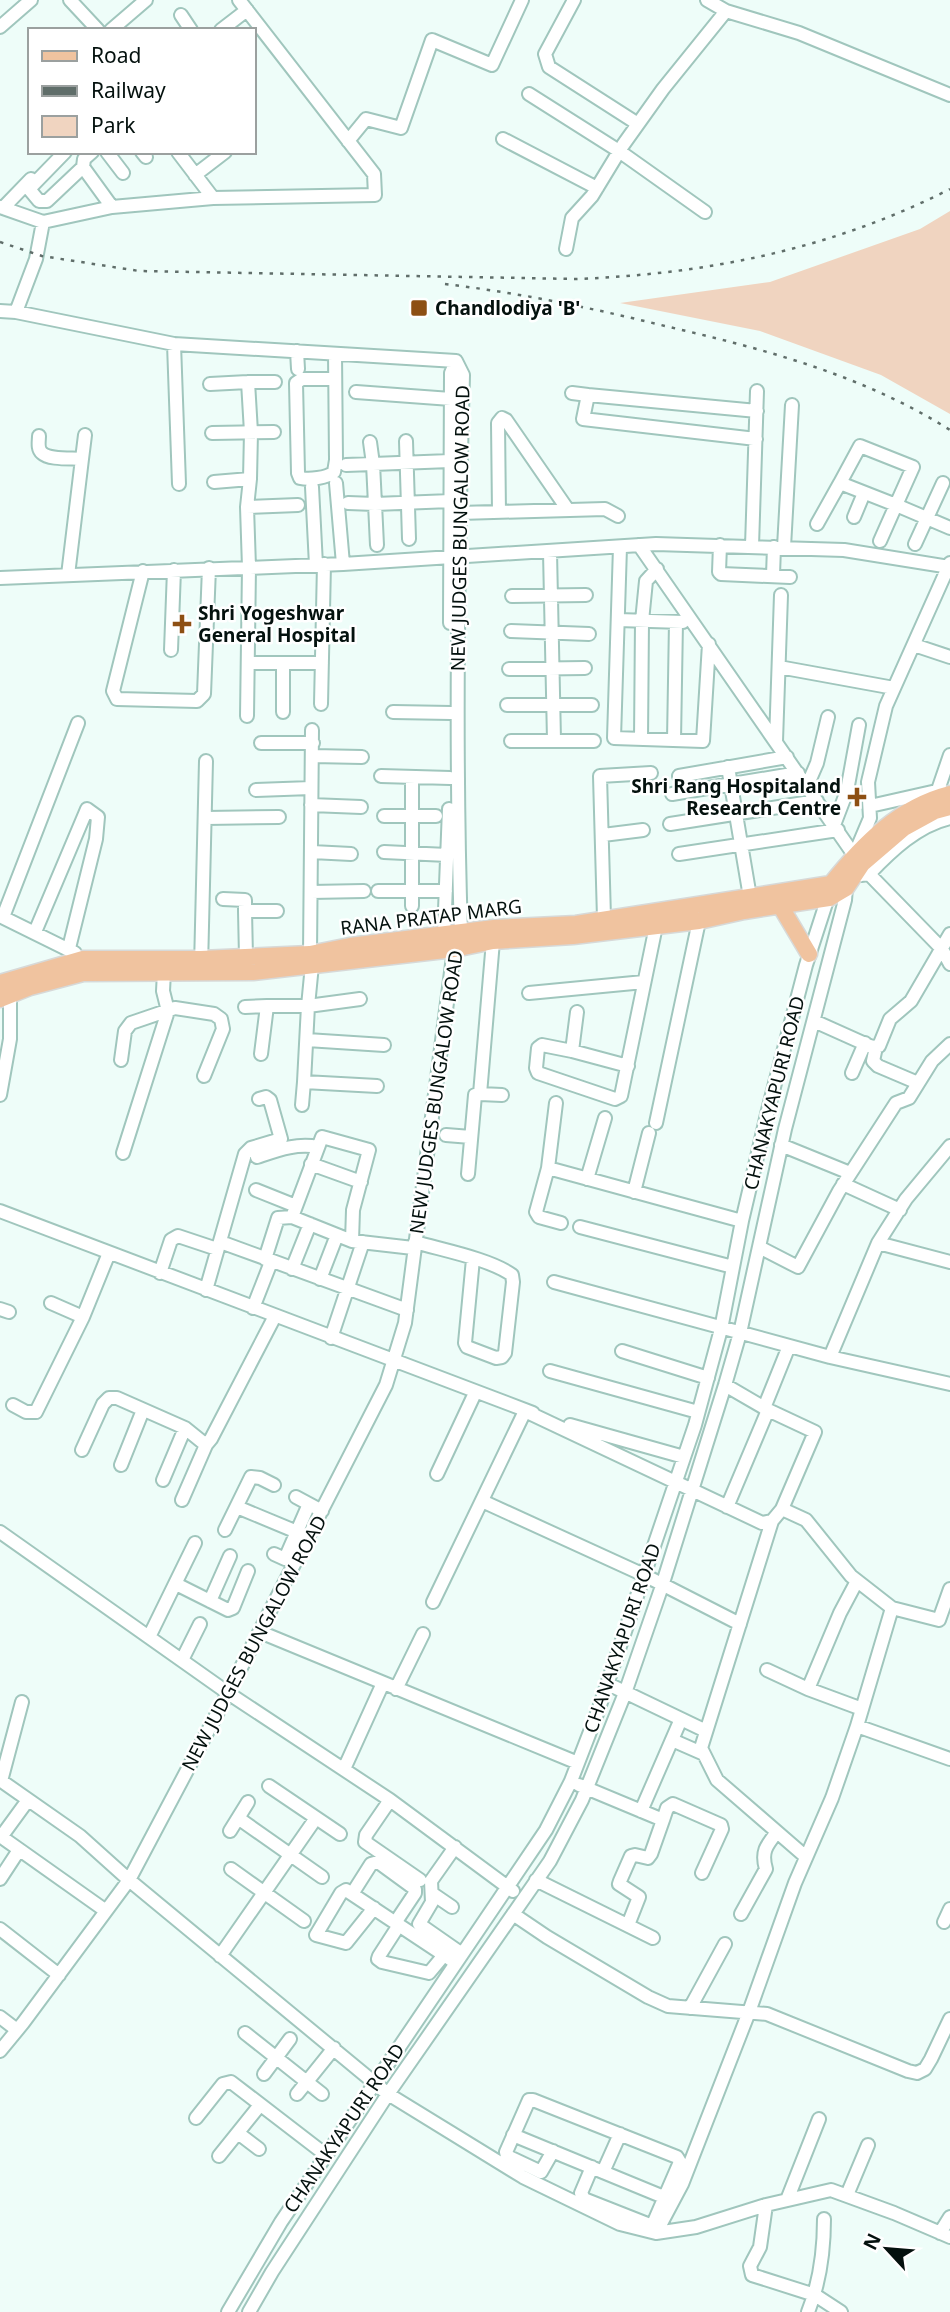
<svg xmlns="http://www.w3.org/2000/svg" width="950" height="2312" viewBox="0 0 950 2312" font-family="'Noto Sans',sans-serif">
<rect width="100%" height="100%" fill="#eefdf9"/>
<path fill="#f0d4c0" d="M950,211V414L881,375L760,331L620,303L770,282L920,229Z"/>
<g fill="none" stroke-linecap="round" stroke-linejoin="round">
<g stroke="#a0c6bd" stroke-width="16">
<path id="minor" d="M70,0L98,30
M574,0L545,54L549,67L638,124
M707,0L726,11
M181,15L191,30
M0,27L31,0
M111,30L146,0
M221,30L247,10
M529,94L619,151L705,212
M503,139L597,188
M348,141L366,119L401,128L432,40L492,65L522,0
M65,152L29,189L39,201H47L83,167
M92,152L84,159L83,167L112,207
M107,152L123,173
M142,152L146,157
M178,152L213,198
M195,175L225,152
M0,207L43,222L112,207L213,198L375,195L374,174L239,0
M3,208L31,179
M566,249L572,218L592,196L623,145L663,89L726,11L799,33L950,95
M0,311L16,312L174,344L456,361
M16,312L36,259L43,222
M174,344L179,484
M297,351L298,369
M335,354C335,389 336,425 336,460L334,472C327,478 309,480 300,478L298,473L296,383L302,379H335
M210,384L248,382
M356,392L451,399
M572,393L588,395
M212,433L274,432
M39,436C39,441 37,449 42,453C49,460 72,458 82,459L68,575
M756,439L583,419L588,395L757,411
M406,441L409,539
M82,459L85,435
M450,461L373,464L375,504L451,501
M346,465L373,464L370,442
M214,482L250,479
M336,483L343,564
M312,487L316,565
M348,503L375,504L377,545
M247,507L298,505
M499,512L498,423L502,418L506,420L568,510
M460,513L605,509L618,516
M854,517L864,493
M817,524L840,483L896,505L913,467L860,446L840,483
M880,541L896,505L950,528
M915,544L943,483
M639,545L854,855
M720,545L719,572L721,574L790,577
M752,546L757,391
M620,547L614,738L703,741L709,644
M784,547L792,405
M550,552L554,740
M143,571L113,691L117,699L197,701L204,694L209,568
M773,575L774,547
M0,578L343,564L656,544L844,550L950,567
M512,596L586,595
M618,620L683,622
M450,623L451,373L456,361
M511,631L589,634
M914,645L950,657
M171,650L174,570
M248,663H322
M779,667L894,688
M509,669L585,668
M321,704L324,564
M507,705H592
M283,712V663
M393,712L451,713
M247,716L249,567L247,507L250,479L251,432L248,382H275
M641,739L642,621L646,581L657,569
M674,740L676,622
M511,741H594
M776,741L781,595
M261,743H313
M313,756L362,757
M728,767L750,897
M381,776L450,778
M679,776L787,757
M807,786L817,763L828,717
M256,790L311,788
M938,790L950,755
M672,794L798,773
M311,805L361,807
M870,806L941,790
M384,816H436
M206,818L279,817
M670,824L817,801
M834,825L847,791L859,725
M603,835L643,830
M856,851L870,818L868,782L886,706L950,563
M312,852L351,854
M384,852L447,855
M679,854L838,830
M869,874L942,949L950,964
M861,875L869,874C891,851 918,825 950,818
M378,891H446
M311,892L364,891
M223,899L245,900V911
M412,906V777
M0,916L75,953
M3,917L78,723
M604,918L600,776L651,773
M35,932L87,809L98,817L96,839L69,948
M448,940L444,935L449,809
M310,954L312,730
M246,957L245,911H277
M312,965L308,1006L360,999
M201,967L206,761
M529,993L644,982
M245,1007L267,1006
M577,1012L572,1051L542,1045L538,1048L536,1068L538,1073L615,1099L621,1096L656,926
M814,1021L872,1047L879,1046L890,1019L911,1001L950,934
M307,1040L384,1045
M876,1047L873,1061L878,1066L918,1083
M572,1051L628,1066
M261,1054L267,1006H308L304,1082L377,1086
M121,1060L125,1031L131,1023L175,1008L214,1014L221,1019L223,1029L204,1076
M852,1073L865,1043
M480,1094L502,1095
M0,1095L10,1039V995L3,990
M556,1103L548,1168L536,1212L539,1217L561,1223
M302,1105L304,1082
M656,1123L699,921
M446,1135L471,1137
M781,1145L850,1173
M123,1153L168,1011L163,991L164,972
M257,1157C278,1150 296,1143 318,1147
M311,1164L361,1182
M548,1168L742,1221
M468,1174L475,1095L480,1094L493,941
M587,1179L605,1118
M843,1184L900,1210
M256,1190L296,1206
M634,1192L649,1133
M0,1211L533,1413
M580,1227L733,1267
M352,1241L353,1210L369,1150L322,1137L292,1217L352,1241L413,1248
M415,1242C442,1250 490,1259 512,1275L513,1282L505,1353L502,1357L496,1358L467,1347L465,1343L473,1259
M878,1243L906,1199L950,1146
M226,1244L407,1310
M759,1247L798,1267L839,1191L896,1103L909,1098L932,1061L950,1044
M265,1259L278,1218L292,1217
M292,1269L310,1224
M160,1273L171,1240L178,1236L217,1249
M320,1279L337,1235
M554,1282L830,1357L950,1384
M206,1290L245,1154L251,1148L281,1139L270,1100L266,1097L259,1099
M51,1303L83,1317
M253,1308L271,1262
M0,1309L9,1312
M331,1338L363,1242
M622,1351L708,1378
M830,1357L878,1243L950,1262
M550,1371L698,1412
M725,1385L768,1410L815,1432L782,1509
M13,1405L26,1412H36L83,1317L109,1253
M764,1408L789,1346
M570,1425L684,1457
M82,1450L103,1404L109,1398H117L185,1428L206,1445L211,1439L275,1316
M121,1465L143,1410
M437,1474L475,1393
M163,1480L185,1428
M296,1497L309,1504
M182,1500L206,1445
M482,1501L644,1575L740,1624
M237,1507L302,1534
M727,1507L768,1410
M772,1521L701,1748L717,1780L806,1857
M225,1530L251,1477L260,1478L274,1485
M0,1532L228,1693L390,1800L513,1891
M274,1554L285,1559L309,1504L322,1511
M176,1584L228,1610L233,1608L248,1571
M210,1601L230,1556
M433,1602L525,1411L762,1523L772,1521L782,1509L806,1520L851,1576L892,1608L857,1726L950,1759
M892,1608L939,1620L950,1589
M260,1632L578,1763
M149,1637L195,1543
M182,1660L200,1624
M767,1670L808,1689L862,1709
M608,1684L706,1731
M396,1689L423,1634
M808,1689L840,1613L857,1581
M672,1740L704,1754
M344,1769L383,1683
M0,1780L80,1836L129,1880L388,2094L523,2177L620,2224L656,2233L696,2227L766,2205L831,2190L894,2213L950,2237
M1,1781L22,1702
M579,1785L663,1820L651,1854L648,1858L635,1855L631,1856L620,1881L619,1884L639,1897L628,1925
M269,1786L340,1834
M390,1800L366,1835L365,1842L420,1880
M641,1811L681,1719
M238,1818L322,1877
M663,1820L667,1808L673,1804L721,1825L722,1829L702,1873
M230,1831L248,1802
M0,1836L106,1911
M1,1837L28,1800
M455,1847L431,1881L432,1902L419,1924L462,1954
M231,1869L304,1921
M0,1879L19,1850
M536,1880L653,1938
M352,1894L371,1864L378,1862L415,1889V1893L395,1923
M433,1894L452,1907
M374,1908L346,1943L316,1935L341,1893L346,1890L352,1894L456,1963
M513,1914L547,1937L648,1997L668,2006L767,2014L908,2071L917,2073L925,2069L931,2059L950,2019
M741,1914L766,1869C761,1852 766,1846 777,1832
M944,1922L950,1909
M399,1925L379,1956L378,1959L382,1962L429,1973L444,1955
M0,1929L59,1975
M220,1956L316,1818
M690,2008L725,1944
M0,2017L17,2030
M245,2033L322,2094
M0,2051L23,2023L129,1880L228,1693L386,1385L405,1323L454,949L461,933C455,747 458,561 463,375L456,361
M264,2074L290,2039
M297,2094L334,2048
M196,2118L223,2084L231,2082L326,2155
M238,2133L259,2149
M513,2135L671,2200
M553,2151L541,2172L507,2156L506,2152L529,2100H533L677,2157L680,2162L654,2222L650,2225L584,2199L581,2193L592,2167
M219,2156L260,2105
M603,2172L620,2134
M847,2195L868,2145
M787,2200L819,2119
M766,2205L760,2247L750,2266L752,2275L815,2295L841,2312
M656,2233L682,2184L749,2012L795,1883L832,1798L857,1726
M940,2233L950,2217
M228,2312L281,2222L546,1830L571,1781L598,1711L695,1425L721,1329L742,1221L768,1110L806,965L830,891
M249,2312L272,2272L388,2094L550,1861L582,1800L625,1693L662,1586L725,1385L740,1333L785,1129L845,900L846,888L844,884
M808,2312C820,2282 824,2252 824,2219"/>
</g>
<g stroke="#d7d9d8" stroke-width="19">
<path id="major" d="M781,907L809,954
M0,983L83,959H201L310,954L350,946L494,928L576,924L831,884C863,844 899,807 950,794
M0,999L30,987L83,973L253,972L454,949L493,941L573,936L699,921L744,911L829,898L846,888L862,864L904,828L935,811L950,807"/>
</g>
<use href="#minor" stroke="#fff" stroke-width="12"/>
<use href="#major" stroke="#f0c39f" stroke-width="16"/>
<path stroke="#606e6a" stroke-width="2.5" stroke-dasharray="3.5 7" stroke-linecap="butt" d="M0,242L42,256L139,271L576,279C708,274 832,249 950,189
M445,284C520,293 592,308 665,326C764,349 863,375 950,430"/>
</g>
<g fill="#8d4f13" stroke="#fff" stroke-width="2.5">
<rect x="410" y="299" width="18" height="18" rx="3.5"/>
<path d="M178.5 613.5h7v7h7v7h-7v7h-7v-7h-7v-7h7z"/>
<path d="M853.5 786.5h7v7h7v7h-7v7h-7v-7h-7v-7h7z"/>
</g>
<g text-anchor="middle" stroke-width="5" stroke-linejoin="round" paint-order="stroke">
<g font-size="19" font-weight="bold" fill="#04110e" stroke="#fff" text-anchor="start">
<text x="435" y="315">Chandlodiya 'B'</text>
<text x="198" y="620">Shri Yogeshwar<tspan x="198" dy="22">General Hospital</tspan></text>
<text x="841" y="793" text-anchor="end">Shri Rang Hospitaland<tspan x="841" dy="22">Research Centre</tspan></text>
</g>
<g font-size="19" fill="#04110e" stroke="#fff">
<text transform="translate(460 528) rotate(-89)" y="7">NEW JUDGES BUNGALOW ROAD</text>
<text transform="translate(431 917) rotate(-7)" y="7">RANA PRATAP MARG</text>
<text transform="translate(436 1092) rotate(-82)" y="7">NEW JUDGES BUNGALOW ROAD</text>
<text transform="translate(774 1093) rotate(-76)" y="7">CHANAKYAPURI ROAD</text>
<text transform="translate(622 1638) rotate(-71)" y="7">CHANAKYAPURI ROAD</text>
<text transform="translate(254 1643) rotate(-62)" y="7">NEW JUDGES BUNGALOW ROAD</text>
<text transform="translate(344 2128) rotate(-56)" y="7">CHANAKYAPURI ROAD</text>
</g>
</g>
<rect x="28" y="28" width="228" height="126" fill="#ffffff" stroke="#9ba09f" stroke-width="2"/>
<rect x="42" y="51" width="35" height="10" fill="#f0c39f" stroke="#9ba09f" stroke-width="2"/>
<text x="91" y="63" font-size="21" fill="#04110e">Road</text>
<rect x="42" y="86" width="35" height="10" fill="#606e6a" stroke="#9ba09f" stroke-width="2"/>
<text x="91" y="98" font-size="21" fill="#04110e">Railway</text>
<rect x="42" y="116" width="35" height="21" fill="#f0d4c0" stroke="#9ba09f" stroke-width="2"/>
<text x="91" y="133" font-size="21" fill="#04110e">Park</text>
<g transform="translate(887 2249) rotate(296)" stroke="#ffffff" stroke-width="5" paint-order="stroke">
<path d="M0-5L12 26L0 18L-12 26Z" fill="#04110e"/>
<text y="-10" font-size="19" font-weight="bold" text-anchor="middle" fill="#04110e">N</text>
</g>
</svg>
